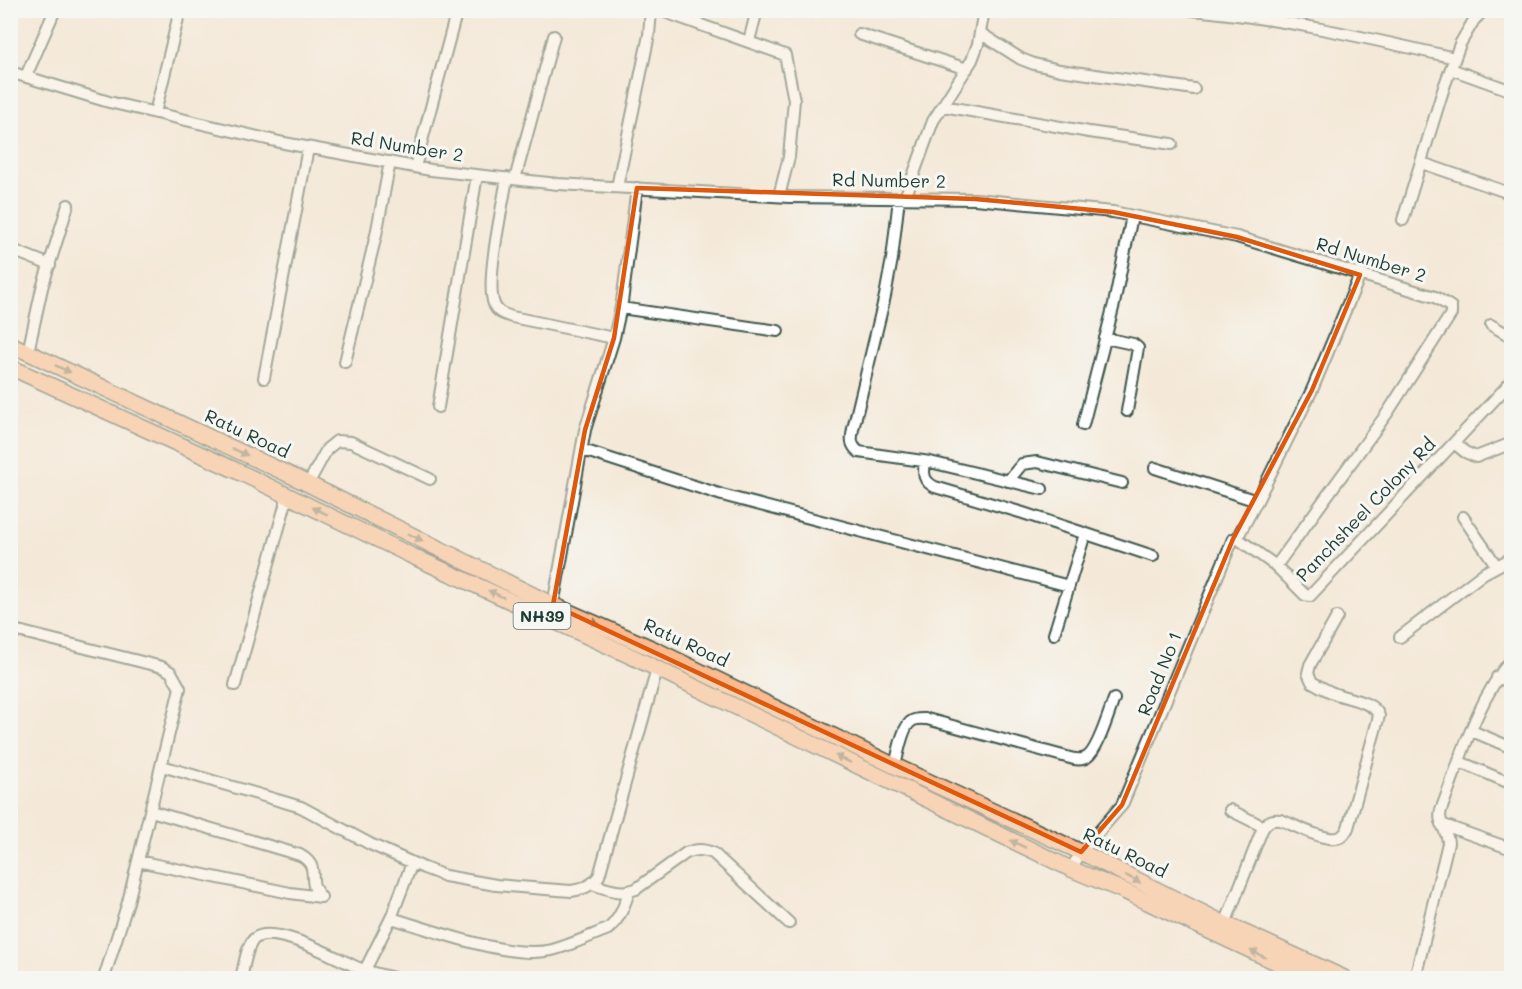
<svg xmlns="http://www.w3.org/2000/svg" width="1522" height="989" viewBox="0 0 1522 989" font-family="Mali,sans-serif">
<rect width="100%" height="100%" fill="#f6f6f2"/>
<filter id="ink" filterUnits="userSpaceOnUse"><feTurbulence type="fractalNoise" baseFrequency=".0167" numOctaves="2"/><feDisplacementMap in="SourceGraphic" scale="12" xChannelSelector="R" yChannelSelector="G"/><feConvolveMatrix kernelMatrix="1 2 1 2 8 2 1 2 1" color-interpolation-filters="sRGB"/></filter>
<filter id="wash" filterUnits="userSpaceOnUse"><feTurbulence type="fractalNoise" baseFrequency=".008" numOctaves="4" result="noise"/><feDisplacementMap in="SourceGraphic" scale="24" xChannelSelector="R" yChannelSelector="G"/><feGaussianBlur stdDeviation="1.35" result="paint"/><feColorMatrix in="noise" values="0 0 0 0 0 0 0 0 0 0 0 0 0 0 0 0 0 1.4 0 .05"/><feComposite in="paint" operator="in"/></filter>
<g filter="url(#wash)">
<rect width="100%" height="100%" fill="#f4e9d8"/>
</g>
<g filter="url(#ink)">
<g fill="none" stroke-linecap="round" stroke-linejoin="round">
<g stroke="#3f574d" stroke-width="14">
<path id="minor" d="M659,10L785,55L794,100L789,157L779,196
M1192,10C1281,18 1368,38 1455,58
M980,33L1021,59L1034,64L1060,70L1194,89
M859,34L967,69
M749,41L757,10
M1451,69L1512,91
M10,72L109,102L284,143L431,170L558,184L789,197L975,199L1113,212L1237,237L1435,297L1451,307V314L1388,412L1276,566
M26,76L55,10
M943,106L1089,132L1172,144
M155,113L180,10
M1422,163L1512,194
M415,167L457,10
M507,178C503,204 485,282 494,304C497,313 504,314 512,317L614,338
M515,179L554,36
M617,187L649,35L651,10
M899,198L892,259L885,296L853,429C851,439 850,445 859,452L930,462L1042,489
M905,198L933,121L972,60L978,44L984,10
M1403,220L1444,87L1460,44L1474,20L1484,10
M10,249L50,265
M621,308L778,331
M1491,325L1512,337
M1105,338L1133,344L1138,348L1127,411
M28,352L42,288L68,205
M345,362L376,235L390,162
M264,378L308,148
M438,407L477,175
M1083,425L1114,304L1132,216
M1454,443L1465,452L1476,457L1512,443
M583,450L722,495L1069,586
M925,462C923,474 923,481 935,487L1023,513L1153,556
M1155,468L1257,501L1312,390L1360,275
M1008,481L1022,464L1037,462L1122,483
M308,484L327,449L337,441L351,442L430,479
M1463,517L1496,565
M1237,538L1276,566L1305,595L1310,596L1512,381
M553,605L585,430L614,338L622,302L637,188
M10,629L162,667L171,672L180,688L128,902L104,978
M1054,634L1085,534
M1400,637L1484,573L1512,558
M1497,677L1512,683
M235,685L288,495
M1472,731L1512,748
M1460,762L1512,784
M162,766L301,807L370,844L424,868L445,876L496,885L571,891C584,889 591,886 599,876L657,669
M895,766C898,755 902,726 912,721C916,718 922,719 927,719L1063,756C1070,758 1080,762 1087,757C1098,750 1109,712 1114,699
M1230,810L1264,827
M151,811L300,855C323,868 304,880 321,897
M1441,824L1506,847L1512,846
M138,861L290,893L321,897
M1071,869L1081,852L1122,805L1233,539L1237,538L1257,501
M592,884C607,889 621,895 636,889L686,853C696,849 703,849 713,853L789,923
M391,918C433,930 510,960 552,950C571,945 590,936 608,929C620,919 624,906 629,892
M1225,924L1262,830C1267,821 1271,819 1281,820C1294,825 1330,845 1342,836C1345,834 1346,831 1348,828L1379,716C1374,701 1347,699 1333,693C1326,690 1319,686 1312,682L1308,673L1310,665L1337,617
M365,970L391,918L412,863
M241,978C244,968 246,947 254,939C273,923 335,957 354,966C367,972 381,975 394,978
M1415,978L1448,843C1448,831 1437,823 1441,810C1460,761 1477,699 1512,659"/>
</g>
<g stroke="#3f574d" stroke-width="18">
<path id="primary" d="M10,344L292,476L553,605L658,651L895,766L1081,852L1225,924L1344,978
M10,367L235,470L410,555L635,658L1071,869L1124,891L1310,978"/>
</g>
<use href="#minor" stroke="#fff" stroke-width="10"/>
<use href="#primary" stroke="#fcba8e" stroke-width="15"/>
</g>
<defs><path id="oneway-solid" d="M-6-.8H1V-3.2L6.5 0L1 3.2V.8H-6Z" transform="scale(1.5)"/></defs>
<g fill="#82755c">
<use href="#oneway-solid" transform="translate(63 369) rotate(25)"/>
<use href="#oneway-solid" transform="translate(240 452) rotate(25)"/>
<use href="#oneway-solid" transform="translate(320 511) rotate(-154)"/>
<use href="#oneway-solid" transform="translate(415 537) rotate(26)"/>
<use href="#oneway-solid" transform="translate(496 594) rotate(-155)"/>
<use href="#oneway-solid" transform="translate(591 621) rotate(24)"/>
<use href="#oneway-solid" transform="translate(843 759) rotate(-154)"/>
<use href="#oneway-solid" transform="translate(1018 844) rotate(-154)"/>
<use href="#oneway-solid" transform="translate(1133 879) rotate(27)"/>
<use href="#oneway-solid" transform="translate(1258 954) rotate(-155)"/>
</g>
</g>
<path d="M0 0H1522V989H0ZM637,188L975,199L1113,212L1237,237L1360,275L1312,390L1233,539L1122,805L1081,852L553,605L585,430L614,338Z" fill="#f4e9d8" fill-opacity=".55" fill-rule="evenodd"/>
<path fill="none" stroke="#de580e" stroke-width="4.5" stroke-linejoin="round" d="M637,188L975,199L1113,212L1237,237L1360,275L1312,390L1233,539L1122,805L1081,852L553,605L585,430L614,338Z"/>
<g text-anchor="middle" stroke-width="6" stroke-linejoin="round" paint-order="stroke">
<rect fill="#f6f6f2" stroke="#60746d" stroke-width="1.5" x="513.5" y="603" width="57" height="26" rx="4.5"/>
<g font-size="16" font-weight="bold" fill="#1f3d34">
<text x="542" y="622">NH39</text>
</g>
<g font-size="18" fill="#1f3d34" stroke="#f6f6f2">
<text transform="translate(407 147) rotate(9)" y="6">Rd Number 2</text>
<text transform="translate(889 181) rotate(1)" y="6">Rd Number 2</text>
<text transform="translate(1371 260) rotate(17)" y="6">Rd Number 2</text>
<text transform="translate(247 434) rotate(25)" y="6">Ratu Road</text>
<text transform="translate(1366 510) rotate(-46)" y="6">Panchsheel Colony Rd</text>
<text transform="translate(686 643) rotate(25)" y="6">Ratu Road</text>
<text transform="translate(1160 674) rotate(-68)" y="6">Road No 1</text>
<text transform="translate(1125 853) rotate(26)" y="6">Ratu Road</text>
</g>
</g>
<rect width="1522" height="989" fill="none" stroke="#f6f6f2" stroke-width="36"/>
</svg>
